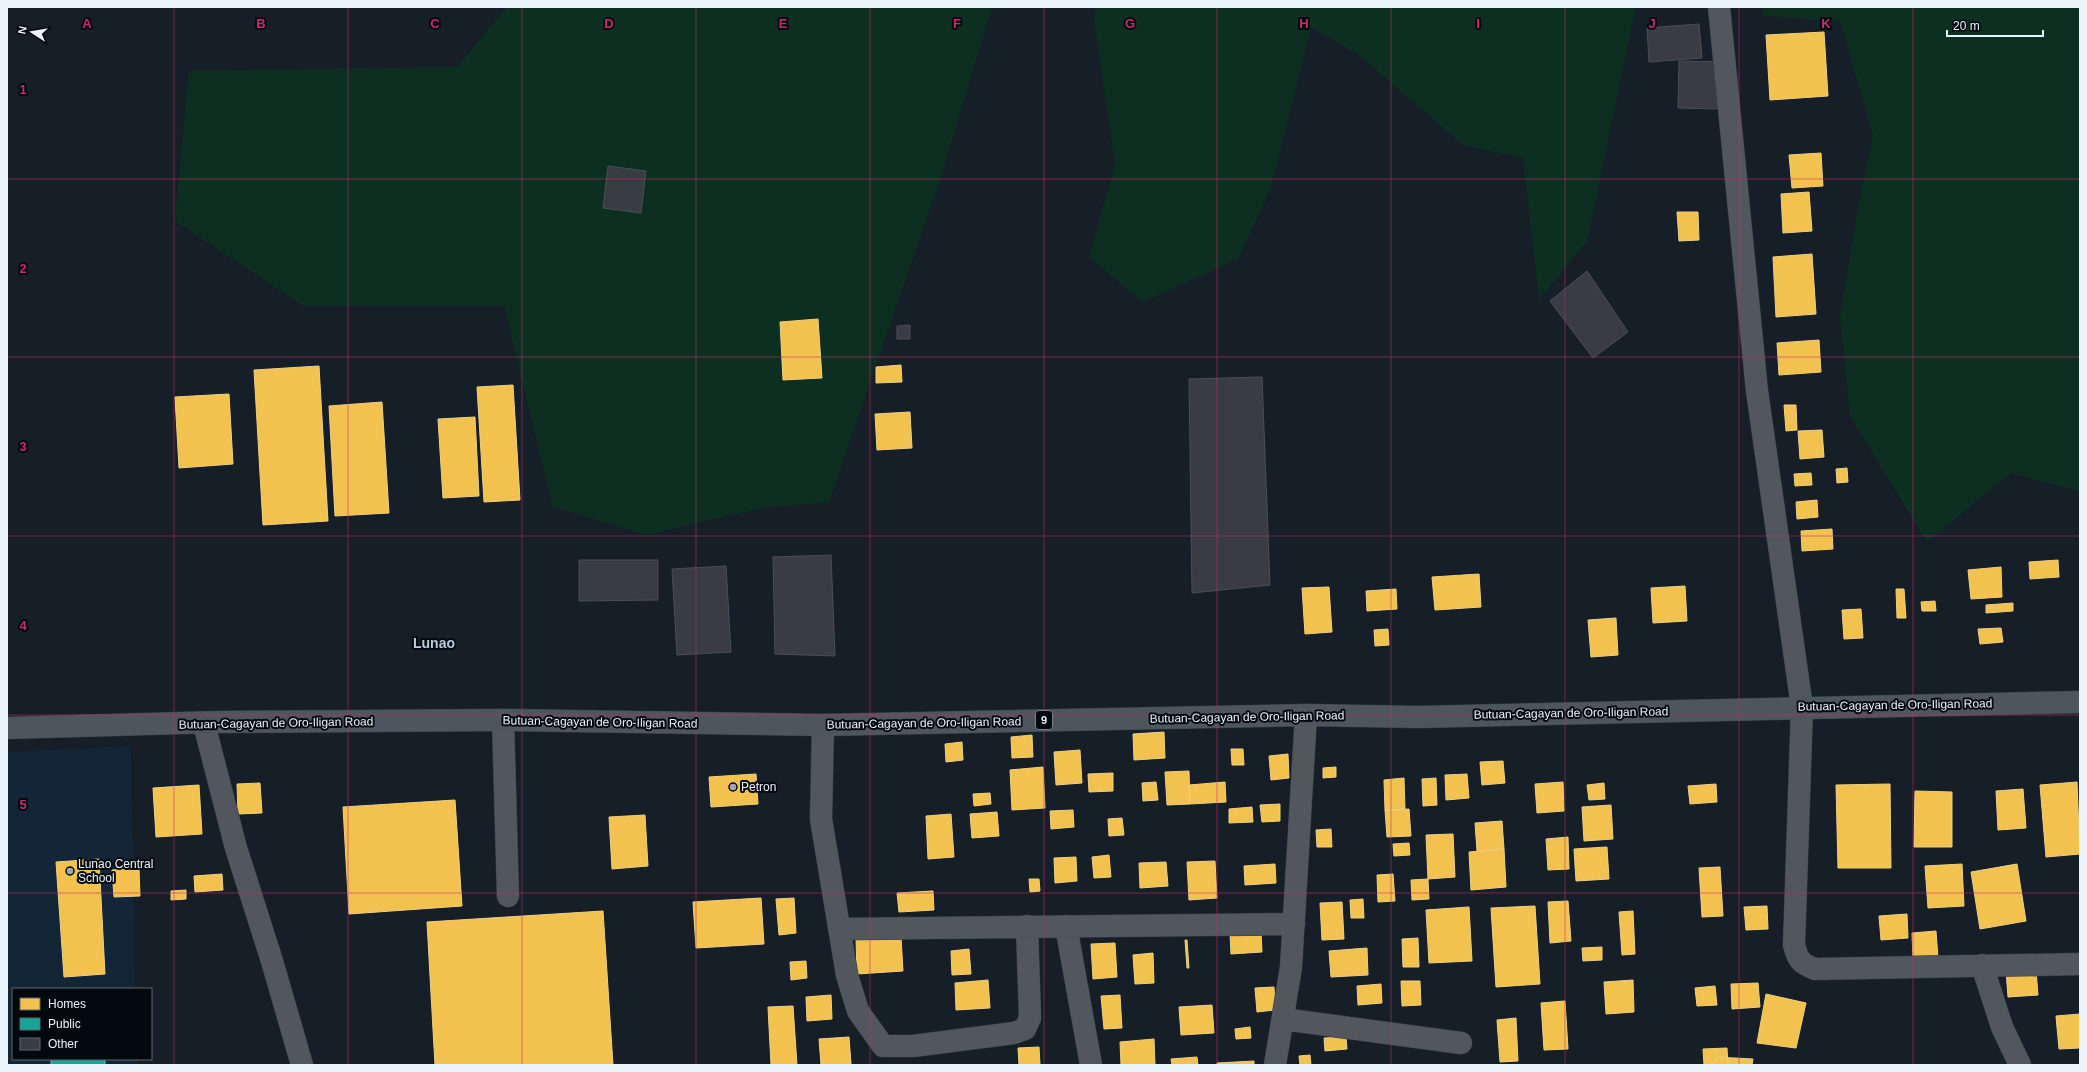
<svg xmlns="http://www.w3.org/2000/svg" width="2087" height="1072" viewBox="0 0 2087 1072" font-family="Helvetica,sans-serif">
<rect width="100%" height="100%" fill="#161f27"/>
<path fill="#122637" d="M131,746L135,989H13V1059H137V1065H7V752Z"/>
<path fill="#0c2f22" d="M507,7H992L939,183L829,502L762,508L647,535L553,507L504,306H303L175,221L189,71L457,67Z
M1096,7H1636L1587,241L1539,300L1523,158L1463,145L1359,55L1311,27L1270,191L1238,259L1143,302L1089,257L1115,164L1094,21Z
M1762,7H2080V491L2010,473L1927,542L1850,416L1840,316L1858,207L1873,135L1840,21L1763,16Z"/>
<path fill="#f2c14e" stroke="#efd082" d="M1824,32L1828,96L1770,100L1766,35Z
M1821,153L1823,186L1792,188L1789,155Z
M1809,192L1812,231L1783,233L1781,194Z
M1677,212H1698L1699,240L1679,241Z
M1812,254L1816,314L1776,317L1773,257Z
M818,319L822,378L783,380L780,322Z
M1819,340L1821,372L1779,375L1777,343Z
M901,365L902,382L876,383V367Z
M319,366L328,521L263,525L254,370Z
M513,385L520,500L484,502L477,387Z
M229,394L233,464L179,468L175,397Z
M382,402L389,513L335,516L329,406Z
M1784,405H1796L1797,430L1786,431Z
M910,412L912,448L877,450L875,414Z
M475,417L479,496L443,498L438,419Z
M1822,430L1824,457L1800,459L1798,431Z
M1847,468L1848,482L1837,483L1836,469Z
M1811,473L1812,485L1795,486L1794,474Z
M1817,500L1818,517L1797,519L1796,502Z
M1832,529L1833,549L1802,551L1801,531Z
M2058,560L2059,577L2030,579L2029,562Z
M2001,567L2002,597L1971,599L1968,570Z
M1479,574L1481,607L1435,610L1432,577Z
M1685,586L1687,621L1653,623L1651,588Z
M1329,587L1332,632L1305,634L1302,588Z
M1396,589L1397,609L1367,611L1366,591Z
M1896,589H1904L1906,618H1897Z
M1935,601L1936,611H1922L1921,602Z
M2013,603V611L1986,613V605Z
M1861,609L1863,638L1844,639L1842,610Z
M1616,618L1618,655L1591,657L1588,620Z
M2001,628L2003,642L1980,644L1978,629Z
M1388,629L1389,645L1375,646L1374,630Z
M1164,732L1165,758L1134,760L1133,734Z
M1032,735L1033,757L1012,758L1011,737Z
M962,742L963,760L946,762L945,744Z
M1231,749H1243L1244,765H1232Z
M1080,750L1082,783L1056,785L1054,752Z
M1288,754L1289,778L1271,780L1269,756Z
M1503,761L1505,783L1482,785L1480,762Z
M1043,767L1045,808L1012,810L1010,770Z
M1336,767V777L1323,778V768Z
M1189,771L1190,804L1167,805L1165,772Z
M1113,773V791L1089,792L1088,774Z
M756,774L758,804L711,807L709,777Z
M1467,774L1469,798L1446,800L1445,775Z
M1404,778L1405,809L1385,810L1384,780Z
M1436,778L1437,805L1423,806L1422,779Z
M1156,782L1158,800L1143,801L1142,783Z
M1225,782L1226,802L1190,804L1189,785Z
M1563,782L1564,811L1537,813L1535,784Z
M2077,782L2080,854L2046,857L2040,785Z
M260,783L262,813L238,814L237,784Z
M1604,783L1605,799L1589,800L1587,785Z
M1716,784L1717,802L1690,804L1688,786Z
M1890,784L1891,868H1838L1836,785Z
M199,785L202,834L156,837L153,788Z
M2023,789L2026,828L1998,830L1996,791Z
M1915,791L1952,792V847H1914Z
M990,793L991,804L974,806L973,794Z
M455,800L462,906L349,914L343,807Z
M1280,804V821L1262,822L1260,805Z
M1611,805L1613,839L1584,841L1582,807Z
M1252,807L1253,822L1229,823V809Z
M1409,809L1411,836L1387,837L1385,810Z
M1073,810L1074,827L1051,829L1050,811Z
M997,812L999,836L972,838L970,814Z
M951,814L954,857L928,859L926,816Z
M645,815L648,866L612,869L609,817Z
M1122,818L1124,835L1109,836L1108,819Z
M1502,821L1504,849L1477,851L1475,823Z
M1331,829L1332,847H1317L1316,830Z
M1453,834L1455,877L1428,879L1426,835Z
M1568,837L1569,869L1548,870L1546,839Z
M1409,843L1410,855L1394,856L1393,844Z
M1607,847L1609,879L1576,881L1574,849Z
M1504,849L1506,887L1471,890L1469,852Z
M1109,855L1111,877L1094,878L1092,857Z
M1076,857L1077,881L1055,883L1054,858Z
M99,859L105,974L64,977L56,862Z
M1215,861L1217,898L1189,900L1187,862Z
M1166,862L1168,886L1140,888L1139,863Z
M1275,864L1276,883L1245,885L1244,866Z
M1962,864L1964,906L1928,908L1925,866Z
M2017,864L2026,921L1980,929L1971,872Z
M1720,867L1723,916L1702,917L1699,868Z
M139,868L140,896L114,897L112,870Z
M222,874L223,890L195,892L194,876Z
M1393,874L1395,901L1378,902L1377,875Z
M1029,879H1039L1040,891L1030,892Z
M1428,879L1429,899L1412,900L1411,880Z
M186,890V899L171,900V891Z
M933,891L934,910L899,912L897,893Z
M761,898L764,944L696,948L693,902Z
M794,898L796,933L779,935L776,899Z
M1363,899L1364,918H1351L1350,900Z
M1568,901L1571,941L1550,943L1548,902Z
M1342,902L1344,939L1322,940L1320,903Z
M1535,906L1540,984L1496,987L1491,908Z
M1767,906L1768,929L1746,930L1744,907Z
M1469,907L1472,961L1429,963L1426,910Z
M603,911L613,1065H435L427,922Z
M1633,911L1635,954L1622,955L1619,912Z
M1907,914L1908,938L1881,940L1879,916Z
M1936,931L1938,958L1913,960L1912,933Z
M1261,932L1262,952L1231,954L1230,934Z
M901,937L903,971L857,974L856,939Z
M1418,938L1419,967H1403L1402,939Z
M1185,940H1187L1189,968H1187Z
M1115,943L1117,977L1093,979L1091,944Z
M1602,947V960L1583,961L1582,948Z
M1367,948L1368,975L1331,977L1329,951Z
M969,949L971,974L952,975L951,951Z
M1153,953L1154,983L1135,984L1133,955Z
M806,961L807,978L791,980L790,962Z
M2036,970L2038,995L2008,997L2006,971Z
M988,980L990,1008L956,1010L955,983Z
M1633,980L1634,1012L1606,1014L1604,982Z
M1401,981H1420L1421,1005L1402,1006Z
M1758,983L1760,1007L1732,1009L1731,984Z
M1381,984L1382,1003L1358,1005L1357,986Z
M1715,986L1717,1005L1697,1006L1695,988Z
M1274,987L1275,1010L1257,1012L1255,988Z
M1766,994L1806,1003L1796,1048L1757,1043Z
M831,995L832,1019L807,1021L806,997Z
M1120,995L1122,1028L1104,1029L1101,996Z
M1565,1001L1568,1049L1544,1050L1541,1003Z
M1212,1005L1214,1033L1181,1035L1179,1007Z
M793,1006L797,1065H771L768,1007Z
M2080,1014V1048L2059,1049L2056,1016Z
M1516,1018L1518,1061L1500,1062L1497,1020Z
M1250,1027L1251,1038L1236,1039L1235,1029Z
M849,1037L851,1064L821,1065L819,1039Z
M1346,1037L1347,1049L1325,1051L1324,1038Z
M1154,1039L1155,1065H1121L1120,1042Z
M1039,1047L1040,1065H1019L1018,1048Z
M1727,1048L1728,1065H1704L1703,1049Z
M1310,1055L1311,1065H1300L1299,1056Z
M1197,1057L1198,1065H1172L1171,1059Z
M1717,1057L1753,1059L1752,1065H1712Z
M1254,1061V1065H1217V1063Z"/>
<path fill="#17a398" stroke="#56bbb6" d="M51,1059H105V1065H51Z"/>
<path fill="#393c43" stroke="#4d4e55" d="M1699,24L1702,58L1649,62L1647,28Z
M1679,61L1722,62L1721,109L1678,108Z
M608,166L646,171L641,213L603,208Z
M1587,271L1628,332L1593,358L1550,301Z
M910,325V339H897V326Z
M1262,377L1270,585L1192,593L1189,379Z
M831,555L835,656L775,654L773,557Z
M579,560H658V600L579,601Z
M726,566L731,652L677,655L672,569Z"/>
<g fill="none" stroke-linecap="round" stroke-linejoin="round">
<g stroke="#353c42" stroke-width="23">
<path id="minor" d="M1802,707L1794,945C1798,960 1800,963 1815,969L2080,964
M503,720L508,896
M204,724L236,848L272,961L302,1065
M823,725L821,819L847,975L858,1011L883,1046H913L1014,1033L1025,1029L1030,1018L1027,926
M1066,926L1091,1065
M839,929L1294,924
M1982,965L2002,1027L2020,1065
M1283,1019L1461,1043
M1275,1065L1291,967L1306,715"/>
</g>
<g stroke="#353c42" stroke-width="23">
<path id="tertiary" d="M1719,7L1757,391L1802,707"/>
</g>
<g stroke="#353c42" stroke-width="23">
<path id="trunk" d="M7,728L217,722L503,720L823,725L1306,715L1419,717L2080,702"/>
</g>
<use href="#minor" stroke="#51575d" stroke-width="22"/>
<use href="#tertiary" stroke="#51575d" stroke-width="22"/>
<use href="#trunk" stroke="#4d565f" stroke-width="22"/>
</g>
<path fill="none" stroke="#c62e6b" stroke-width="1" stroke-opacity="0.55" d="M174,7V1065M348,7V1065M522,7V1065M696,7V1065M870,7V1065M1044,7V1065M1217,7V1065M1391,7V1065M1565,7V1065M1739,7V1065M1913,7V1065M7,179H2080M7,357H2080M7,536H2080M7,715H2080M7,893H2080"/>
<g fill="#9fa9b2" stroke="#04090e" stroke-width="1.5">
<circle cx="733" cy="787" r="4"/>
<circle cx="70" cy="871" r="4"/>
</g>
<g text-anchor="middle" stroke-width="4" stroke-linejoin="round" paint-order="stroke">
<rect fill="#04090e" stroke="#a4aeb5" stroke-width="1" x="1036" y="711" width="16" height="18" rx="3"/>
<g font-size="11" font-weight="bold" fill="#e9f4fd">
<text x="1044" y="724">9</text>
</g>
<g font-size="12" fill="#e9f4fd" stroke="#04090e">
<text transform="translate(1895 705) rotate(-1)" y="4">Butuan-Cagayan de Oro-Iligan Road</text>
<text transform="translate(1571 713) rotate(-1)" y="4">Butuan-Cagayan de Oro-Iligan Road</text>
<text transform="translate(1247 717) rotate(-1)" y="4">Butuan-Cagayan de Oro-Iligan Road</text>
<text transform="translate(600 722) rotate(1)" y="4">Butuan-Cagayan de Oro-Iligan Road</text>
<text transform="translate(276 723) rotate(-1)" y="4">Butuan-Cagayan de Oro-Iligan Road</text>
<text transform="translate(924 723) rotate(-1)" y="4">Butuan-Cagayan de Oro-Iligan Road</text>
</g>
<g font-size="12" fill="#e9f4fd" stroke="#04090e" text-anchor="start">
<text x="741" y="791">Petron</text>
<text x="78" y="868">Lunao Central<tspan x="78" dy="14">School</tspan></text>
</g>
<g font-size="14" font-weight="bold" fill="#b7cbde" stroke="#04090e">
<text x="434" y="648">Lunao</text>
</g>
</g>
<g font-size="13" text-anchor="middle" font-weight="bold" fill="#c62e6b" stroke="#04090e" stroke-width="4" stroke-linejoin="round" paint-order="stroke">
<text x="87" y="28">A</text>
<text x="261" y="28">B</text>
<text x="435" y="28">C</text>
<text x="609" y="28">D</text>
<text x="783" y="28">E</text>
<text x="957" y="28">F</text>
<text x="1130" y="28">G</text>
<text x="1304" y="28">H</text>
<text x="1478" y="28">I</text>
<text x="1652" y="28">J</text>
<text x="1826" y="28">K</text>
<text x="23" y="94">1</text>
<text x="23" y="273">2</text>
<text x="23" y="451">3</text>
<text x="23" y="630">4</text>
<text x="23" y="809">5</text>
</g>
<rect width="2087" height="1072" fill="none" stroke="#e9f4fd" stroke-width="16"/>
<rect x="12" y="988" width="140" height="72" fill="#04090e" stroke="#60676e"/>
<rect x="20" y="998" width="20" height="12" fill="#f2c14e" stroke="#60676e"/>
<text x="48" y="1008" font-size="12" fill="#e9f4fd">Homes</text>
<rect x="20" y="1018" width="20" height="12" fill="#17a398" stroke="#60676e"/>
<text x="48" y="1028" font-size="12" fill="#e9f4fd">Public</text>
<rect x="20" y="1038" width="20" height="12" fill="#393c43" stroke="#60676e"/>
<text x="48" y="1048" font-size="12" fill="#e9f4fd">Other</text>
<g transform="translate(32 32) rotate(282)" stroke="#04090e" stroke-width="3" paint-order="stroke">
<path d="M0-3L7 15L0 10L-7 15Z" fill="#e9f4fd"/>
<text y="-6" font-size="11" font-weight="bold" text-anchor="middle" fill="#e9f4fd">N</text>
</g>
<path d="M1947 30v6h96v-6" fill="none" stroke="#e9f4fd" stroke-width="2"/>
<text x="1953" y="30" font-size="12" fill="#e9f4fd" stroke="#04090e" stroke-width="3" paint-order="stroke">20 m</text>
</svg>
